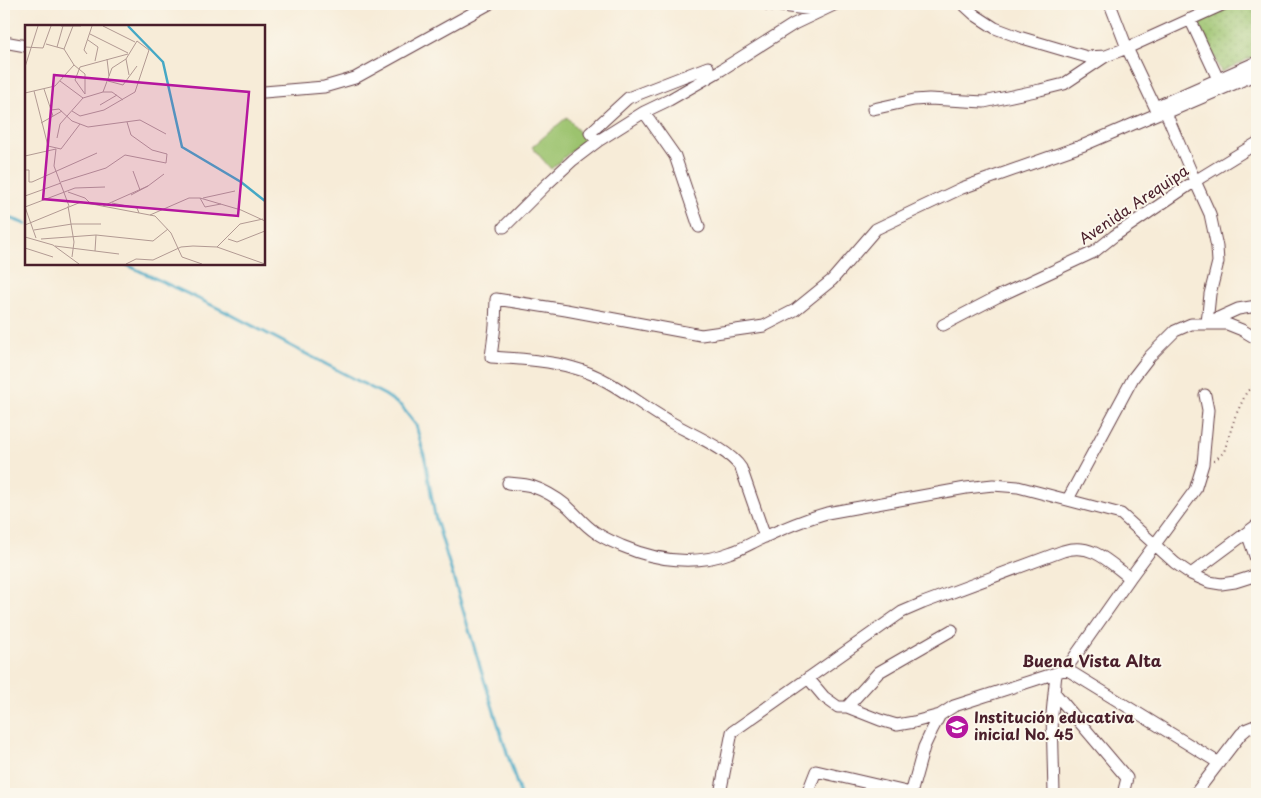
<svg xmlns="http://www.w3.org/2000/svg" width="1261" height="798" viewBox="0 0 1261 798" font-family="'Playpen Sans',sans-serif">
<defs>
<pattern id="park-dots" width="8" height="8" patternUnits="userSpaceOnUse" patternTransform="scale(1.25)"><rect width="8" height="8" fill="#9cc36e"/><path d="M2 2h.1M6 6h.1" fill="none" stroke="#819e5b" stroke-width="1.8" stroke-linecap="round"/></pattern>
</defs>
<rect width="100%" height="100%" fill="#fbf7ec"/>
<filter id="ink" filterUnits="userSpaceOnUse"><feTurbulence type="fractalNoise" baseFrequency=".02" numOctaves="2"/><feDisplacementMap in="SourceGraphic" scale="10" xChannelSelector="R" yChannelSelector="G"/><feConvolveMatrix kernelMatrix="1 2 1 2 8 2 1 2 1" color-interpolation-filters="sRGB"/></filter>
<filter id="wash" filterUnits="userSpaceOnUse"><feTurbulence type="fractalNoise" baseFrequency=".0096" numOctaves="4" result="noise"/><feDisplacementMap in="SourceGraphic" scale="20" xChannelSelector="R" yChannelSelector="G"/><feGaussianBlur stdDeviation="1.12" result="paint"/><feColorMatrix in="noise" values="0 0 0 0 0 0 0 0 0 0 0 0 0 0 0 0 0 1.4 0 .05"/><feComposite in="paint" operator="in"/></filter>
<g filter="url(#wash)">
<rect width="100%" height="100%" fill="#f7ecd8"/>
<path fill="url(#park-dots)" stroke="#73714c" d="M1237,4H1257V55L1221,72L1198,22Z"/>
<path fill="#9cc36e" stroke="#73714c" d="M567,117L585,139L551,169L532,147Z"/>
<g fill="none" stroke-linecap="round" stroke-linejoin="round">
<path stroke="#45a8c5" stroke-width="3" d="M4,216L26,224
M125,264L224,311L385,395L401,406L416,425L425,459L435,516L481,670L520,794"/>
</g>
</g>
<g filter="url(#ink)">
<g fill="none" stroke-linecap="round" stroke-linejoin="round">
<g stroke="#643e45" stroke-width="13">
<path id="minor" d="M767,4L821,11
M963,4L975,15L995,28L1019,37L1087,57L1106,56
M1110,4L1127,48L1155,107L1159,113H1166L1195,181L1210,214L1217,247L1218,262L1210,294L1207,323L1238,309L1257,306
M1190,19L1218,79
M4,42L26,46
M264,92L324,87L355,78L489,4
M1155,107L1257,62
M873,109L914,100L929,99L984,102L1040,90L1064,84L1106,56L1127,48L1224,4
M644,112L675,156L699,227
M1166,113L1257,74
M598,141L590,133L628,98L708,67
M504,227L546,185L573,160L598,141L644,112L669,100L721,70L794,24L836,4
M943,325L997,297L1094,252L1114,236L1195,181L1257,143
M508,483C515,484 524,484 531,486C543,490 557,498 567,506C577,515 584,525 595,532C603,538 613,542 622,546C657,561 696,566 732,552C741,549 748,545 756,541C779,530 802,520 827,513L966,488L993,485L1018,487L1121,514L1175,563L1191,574L1209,582L1221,584L1235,582L1257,575
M1068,499L1133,378L1150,356L1175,331L1191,324H1227L1242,330L1257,339
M1247,533L1257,562
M765,537L741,468C728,448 688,433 667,420C637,403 609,377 574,368C547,360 519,359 491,357L495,326L496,299L566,310L701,335L764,326L795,310L832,280L876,229L962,188L1084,145L1159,113
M1191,574L1257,525
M1066,669L1219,763
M808,678L824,697L838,707H847L880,720L897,725L914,722L940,715
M1054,692L1127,778L1123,794
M847,707L879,672L952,630
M720,794L732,732L902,612L923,603L1063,551C1092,542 1109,562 1130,578
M807,794L816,771L911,793
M911,794L924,747L932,730L940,715L954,706L1056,673L1066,669L1130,578L1195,490L1203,464L1205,442L1208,410L1205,395
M1054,794L1052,714L1056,673
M1195,794L1241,734L1247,729L1257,725"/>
</g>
<path stroke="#643e45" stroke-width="2" stroke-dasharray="1 4" stroke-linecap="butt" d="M1214,461L1224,452L1235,417L1247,391L1253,387L1257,386"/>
<use href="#minor" stroke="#fff" stroke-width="11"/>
</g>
</g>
<defs>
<g id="school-disc" transform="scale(1.25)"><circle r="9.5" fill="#b5179e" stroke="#fbf7ec"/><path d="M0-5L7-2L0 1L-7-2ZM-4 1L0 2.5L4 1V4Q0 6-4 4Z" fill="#fff"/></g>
</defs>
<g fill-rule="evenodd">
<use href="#school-disc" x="957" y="727"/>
</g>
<g text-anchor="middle" stroke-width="4" stroke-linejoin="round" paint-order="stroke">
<g font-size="15" fill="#4a1f2b" stroke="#fbf7ec">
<text transform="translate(1134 205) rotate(-34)" y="5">Avenida Arequipa</text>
</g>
<g font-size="15" font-weight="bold" fill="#4a1f2b" stroke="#fbf7ec" text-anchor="start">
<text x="974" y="723">Institución educativa<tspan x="974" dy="17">inicial No. 45</tspan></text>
</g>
<g font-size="16" font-weight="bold" fill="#4a1f2b" stroke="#fbf7ec">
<text x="1092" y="667">Buena Vista Alta</text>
</g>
</g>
<g transform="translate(25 25)">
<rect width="240" height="240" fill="#f7ecd8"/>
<path fill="none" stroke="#45a8c5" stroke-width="2.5" d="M103,1L138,37L157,122L216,157L240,176"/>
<path fill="none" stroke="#b29a93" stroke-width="1" d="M36,1H56M78,1L110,17M65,9L103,28M63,15L73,22L70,36M21,19L39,24L49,40L60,49V69M0,22L18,23L26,1M32,22L38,1M39,24L48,1M62,29L59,25L67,1M82,34L84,51M101,34L104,50M0,42L13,1M35,56L58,73M83,56L98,60L112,41M19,64L28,91M9,66L23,121L36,124L55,99M78,67H87L98,75M0,68L30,61L49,40M60,69L50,55L55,42L103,29M75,80L92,70M26,85L34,84L47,96L63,102L115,95L141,109M16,98L37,86M32,113L35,99L58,73L78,67L87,43L101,34L112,16L124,25L110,67L79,85L55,91L47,86M0,131L31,124L29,141L44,181M0,145H4V157H7L72,128M108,146L115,165M36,157L81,143L100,130L141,138L142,129L127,125L106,110L102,97M43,167L60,173L65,178M106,170L123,161M0,171L36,158M175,173L216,185L240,196M178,173L210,166M87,178L112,183L114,188M43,181L49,217L47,232M78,181L123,161L139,149M125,190L164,173H175L180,182L196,179M47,199H76M0,200L56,177L130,191L146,208L157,232L177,239M9,205L47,199M0,212L28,220L54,239M11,213L0,182L50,163L80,162M16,214L71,210L128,216L143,204M203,214L212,217L240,206M30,221L94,229M192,222L215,199L238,194M0,223L28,232M70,226L71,210M101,239L111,234L128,235L156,222L168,221L192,222L240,239"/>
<path fill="#b5179e" fill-opacity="0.15" stroke="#b5179e" stroke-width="2.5" d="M29,50L224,67L213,191L18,174Z"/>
<rect width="240" height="240" fill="none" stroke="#4a1f2b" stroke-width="2.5"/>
</g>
<rect width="1261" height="798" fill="none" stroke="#fbf7ec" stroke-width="20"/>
</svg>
